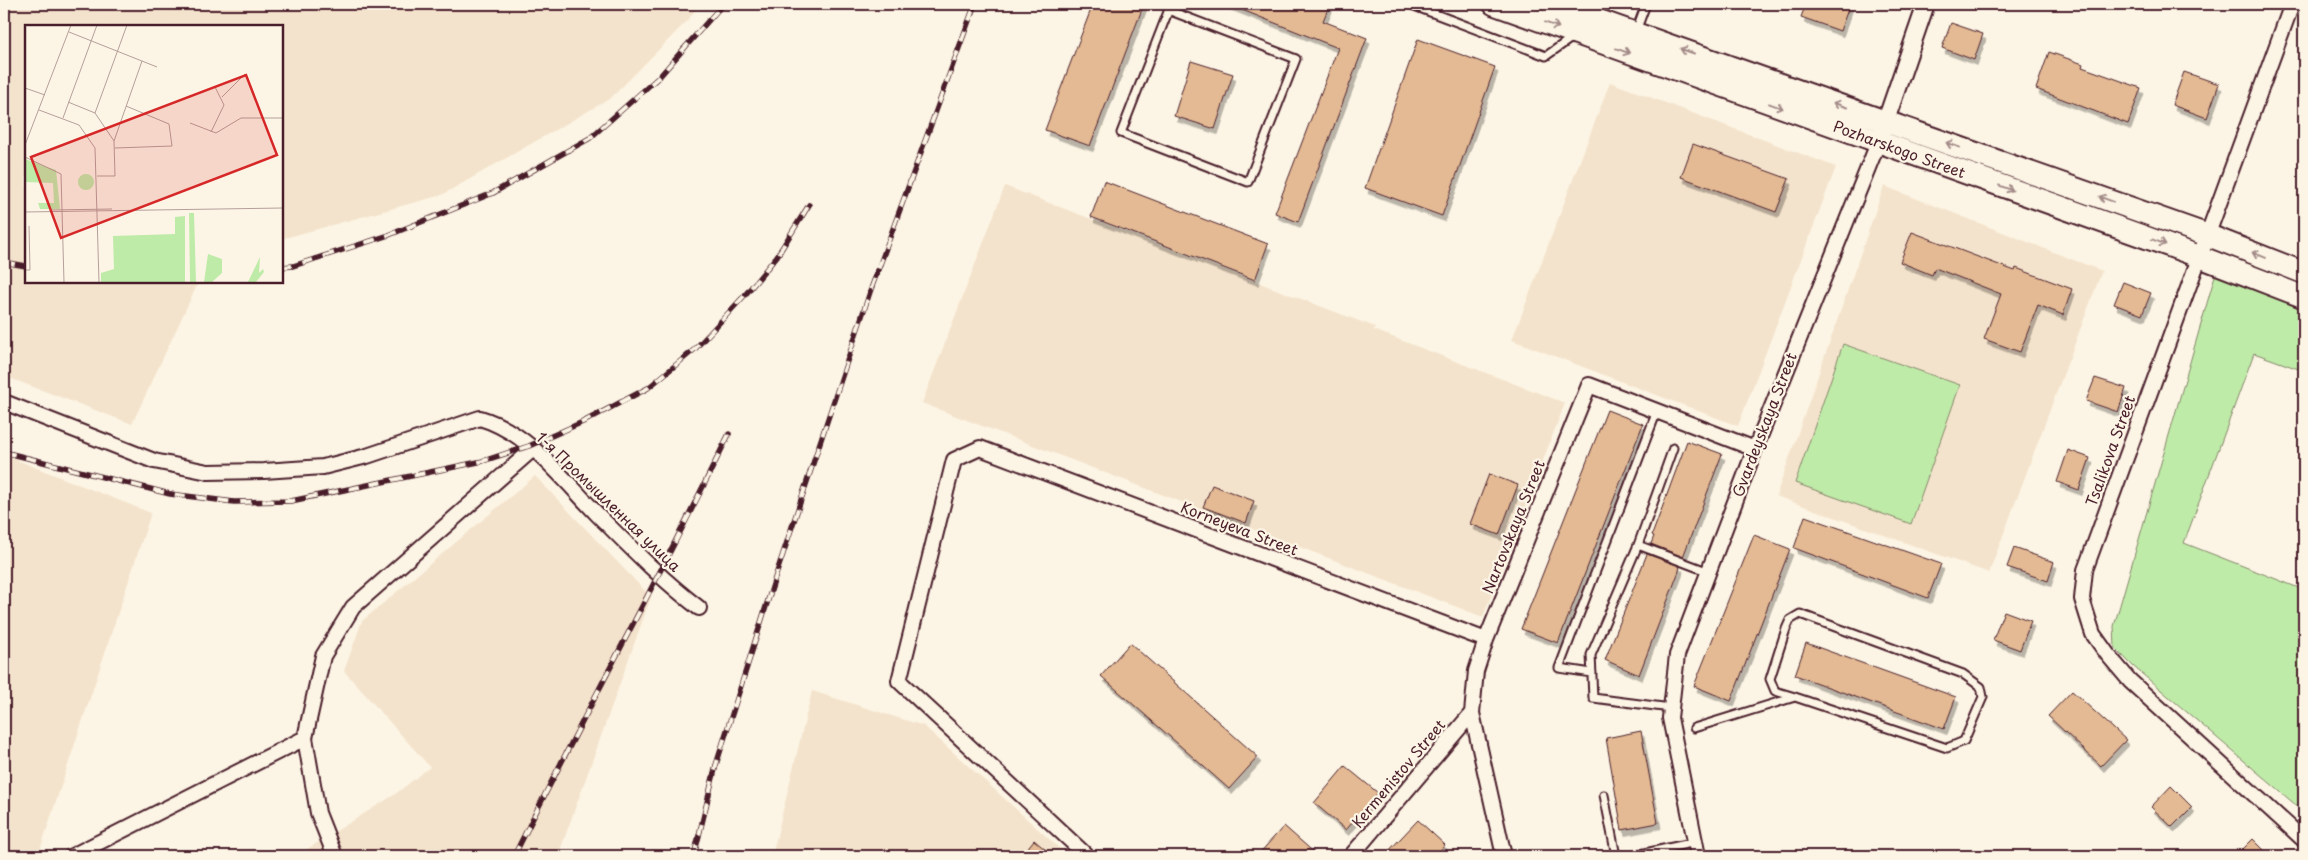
<svg xmlns="http://www.w3.org/2000/svg" width="2308" height="860" viewBox="0 0 2308 860" font-family="'Playpen Sans',sans-serif">
<defs>
<filter id="shadow"><feDropShadow dx="3" dy="5.5" stdDeviation="0" flood-color="#0004"/></filter>
</defs>
<rect width="100%" height="100%" fill="#fcf5e5"/>
<filter id="ink" filterUnits="userSpaceOnUse"><feTurbulence type="fractalNoise" baseFrequency=".02" numOctaves="2"/><feDisplacementMap in="SourceGraphic" scale="10" xChannelSelector="R" yChannelSelector="G"/><feConvolveMatrix kernelMatrix="1 2 1 2 8 2 1 2 1" color-interpolation-filters="sRGB"/></filter>
<g filter="url(#ink)">
<path fill="#f4e3cc" d="M4,4H699L689,19L611,98L442,195L281,239V26H26V281H199L132,424L4,376Z
M1610,82L1836,167L1738,426L1512,340Z
M1005,186L1375,327L1374,330L1565,403L1483,617L922,403Z
M1884,186L2102,271L1989,573L1776,496Z
M4,455L151,513L38,856H4Z
M535,476L651,597L558,856H296L394,795L430,767L344,671L362,621Z
M812,691L924,726L1068,856H772Z"/>
<path fill="#bfeba8" stroke="#84856a" d="M2216,272L2304,305V371L2254,353L2184,543L2304,590V812L2134,667L2115,648L2114,626Z
M1843,344L1960,385L1911,524L1795,483Z"/>
<path fill="#e3ba93" stroke="#4a1f2b" filter="url(#shadow)" d="M1093,4H1144L1090,146L1045,130Z
M1227,4H1330L1323,21L1367,38L1298,222L1275,213L1338,48Z
M1806,4H1850L1840,31L1801,17Z
M1951,23L1983,34L1974,60L1942,48Z
M1418,39L1495,67L1442,216L1365,188Z
M2049,52L2083,64L2082,67L2141,88L2128,124L2036,89Z
M1191,61L1233,74L1215,129L1174,116Z
M2184,72L2219,84L2207,118L2172,105Z
M1693,144L1789,179L1776,212L1681,177Z
M1104,181L1268,244L1255,280L1091,217Z
M1912,232L2015,271L2016,268L2072,289L2063,315L2038,305L2020,352L1984,339L2001,294L1935,268L1932,275L1900,262Z
M2123,282L2151,293L2142,315L2114,304Z
M2095,378L2126,388L2118,412L2086,401Z
M1607,410L1643,424L1558,643L1521,629Z
M1687,441L1722,454L1683,557L1651,544L1654,536L1652,535Z
M2068,450L2090,458L2079,490L2057,482Z
M1489,474L1518,485L1499,535L1470,524Z
M1212,485L1254,501L1246,523L1203,507Z
M1805,516L1941,564L1928,598L1794,548Z
M1754,535L1790,549L1731,701L1694,686Z
M2014,548L2054,562L2048,581L2007,567Z
M1647,554L1680,566L1679,571L1639,675L1605,660Z
M2004,611L2031,621L2020,650L1993,640Z
M1130,643L1258,757L1229,789L1101,676Z
M1806,643L1956,697L1944,729L1795,675Z
M2072,691L2126,740L2101,766L2048,716Z
M1641,731L1658,823L1622,830L1606,738Z
M1345,766L1378,793L1346,830L1314,803Z
M2171,786L2192,807L2172,827L2151,807Z
M1418,820L1445,845L1435,856H1384Z
M1284,826L1318,856H1257Z
M2253,839L2270,856H2236Z
M1034,840L1053,856H1021Z"/>
<g fill="none" stroke-linecap="round" stroke-linejoin="round">
<g stroke="#4a1f2b" stroke-width="11">
<path id="service" d="M1409,4L1546,56L1573,37
M1168,10L1296,59L1248,182L1121,133L1171,4
M1636,31L1646,4
M1673,448L1638,545L1709,572
M1638,545L1591,655L1593,698L1671,708
M1592,673L1559,668L1657,411
M1694,728L1795,697L1947,748L1964,741L1983,697L1981,687L1963,674L1800,614L1790,620L1786,629L1770,679L1775,691L1795,697
M1604,795L1616,856
M1631,856L1696,842"/>
</g>
<g stroke="#4a1f2b" stroke-width="18">
<path id="minor" d="M2292,4L2085,570L2082,599L2093,634L2108,655L2130,681L2304,840
M4,402L154,461L208,472L264,471L323,467L367,456L480,418C528,432 563,479 597,514C630,547 662,580 699,608
M72,856L305,738
M335,856L318,813L305,738L323,656L353,607L533,449
M1087,856L899,681L954,460L980,448L1486,640
M1351,856L1472,713
M1504,856L1472,713L1476,671L1486,640L1589,385L1755,449
M1698,856L1670,718L1677,655L1755,449L1878,143"/>
</g>
<g stroke="#4a1f2b" stroke-width="20">
<path id="tertiary" d="M1882,132L1926,4"/>
</g>
<g stroke="#4a1f2b" stroke-width="25">
<path id="primary" d="M1494,4L2198,256L2304,297
M1552,4L2207,235L2304,273"/>
</g>
<use href="#service" stroke="#fcf5e5" stroke-width="7"/>
<use href="#minor" stroke="#fcf5e5" stroke-width="14"/>
<use href="#tertiary" stroke="#fcf5e5" stroke-width="16"/>
<use href="#primary" stroke="#fcf5e5" stroke-width="21"/>
<g stroke="#4a1f2b" stroke-width="5.5">
<path id="rail" d="M4,262L26,266
M281,267L293,266L389,235L493,193L590,138L660,76L723,4
M4,452L170,494L234,502L291,501L483,461L529,446L585,421L648,388L695,349L745,295L777,256L809,205
M514,856C584,715 660,576 729,434
M694,856L716,765L775,578L871,289L975,4"/>
</g>
<use href="#rail" stroke="#fcf5e5" stroke-width="4" stroke-dasharray="11" stroke-linecap="butt"/>
</g>
<defs><path id="oneway-shaft" d="M-6 0H5M1.5-3L5.5 0L1.5 3" fill="none" stroke-width="1.6" stroke-linecap="round" stroke-linejoin="round" transform="scale(1.25)"/></defs>
<g stroke="#a38a88">
<use href="#oneway-shaft" transform="translate(1552 25) rotate(20)"/>
<use href="#oneway-shaft" transform="translate(1623 51) rotate(20)"/>
<use href="#oneway-shaft" transform="translate(1687 51) rotate(-161)"/>
<use href="#oneway-shaft" transform="translate(1840 105) rotate(-161)"/>
<use href="#oneway-shaft" transform="translate(1776 106) rotate(20)"/>
<use href="#oneway-shaft" transform="translate(1953 145) rotate(-160)"/>
<use href="#oneway-shaft" transform="translate(2006 188) rotate(20)"/>
<use href="#oneway-shaft" transform="translate(2106 199) rotate(-160)"/>
<use href="#oneway-shaft" transform="translate(2159 242) rotate(20)"/>
<use href="#oneway-shaft" transform="translate(2259 255) rotate(-158)"/>
</g>
</g>
<g text-anchor="middle" stroke-width="4.5" stroke-linejoin="round" paint-order="stroke">
<g font-size="15" fill="#4a1f2b" stroke="#fcf5e5">
<text transform="translate(1899 150) rotate(20)" y="5">Pozharskogo Street</text>
<text transform="translate(1765 425) rotate(-69)" y="5">Gvardeyskaya Street</text>
<text transform="translate(2111 451) rotate(-70)" y="5">Tsalikova Street</text>
<text transform="translate(608 502) rotate(44)" y="5">1-я Промышленная улица</text>
<text transform="translate(1514 527) rotate(-68)" y="5">Nartovskaya Street</text>
<text transform="translate(1239 529) rotate(21)" y="5">Korneyeva Street</text>
<text transform="translate(1399 774) rotate(-50)" y="5">Kermenistov Street</text>
</g>
</g>
<g transform="translate(25 25)">
<rect width="258" height="258" fill="#fcf5e5"/>
<path d="M0,134L31,145L35,184H15L13,178H29L28,158L0,157ZM53 157a8 8 0 1 1 16 0a8 8 0 1 1-16 0ZM164,188H169L171,257H165ZM160,191V257H76V248L89,244L88,211L150,209V192ZM183,229L197,234V248L187,257H179ZM235,232L234,248L238,244L239,247L231,257H223Z" fill="#bfeba8"/>
<path fill="none" stroke="#b59f9b" stroke-width="1" d="M44,7L132,42M0,63L20,70M197,72L220,49M43,77L70,88L89,116L90,151H72M14,85L54,100L70,123L74,257M70,88L102,0M38,93L72,0M165,98L191,108L216,93H258M186,107L199,80L190,62M89,116L117,36M0,120L46,0M90,123L147,121L144,99L101,81M0,132L36,149L39,257M26,185L87,184M0,187L258,183M0,245H5L4,201"/>
<path fill="#d62828" fill-opacity="0.15" stroke="#d62828" stroke-width="2.5" d="M221,50L252,130L36,213L6,132Z"/>
<rect width="258" height="258" fill="none" stroke="#4a1f2b" stroke-width="2.5"/>
</g>
<rect width="2308" height="860" fill="none" stroke="#fcf5e5" stroke-width="20"/>
<rect x="10" y="10" width="2288" height="840" fill="none" stroke="#4a1f2b" stroke-width="2" filter="url(#ink)"/>
</svg>
